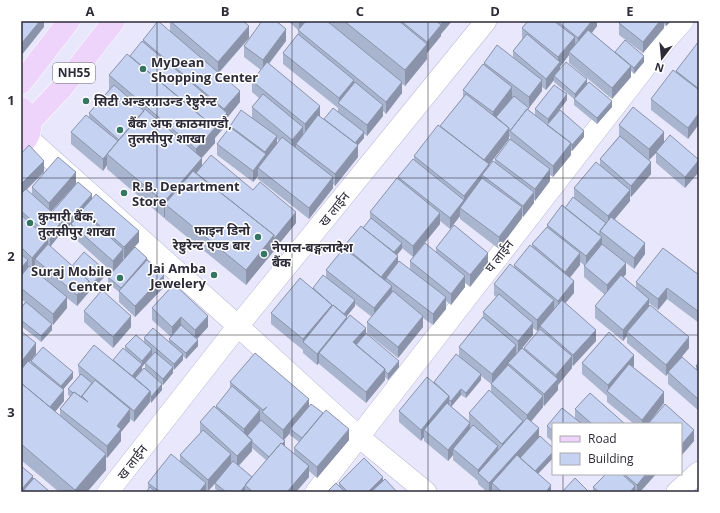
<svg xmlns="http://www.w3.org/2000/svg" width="720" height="513" viewBox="0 0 720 513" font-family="'Open Sans','Noto Sans Devanagari',sans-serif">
<rect width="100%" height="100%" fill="#e9e7fb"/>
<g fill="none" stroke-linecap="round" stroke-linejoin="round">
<g stroke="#bcb9d9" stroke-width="22">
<path id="minor" d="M28,138L238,326L359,437L426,492
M108,492L238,326L486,21
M316,492L667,39L683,21
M677,492L699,472"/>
</g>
<g stroke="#fff" stroke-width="23">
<path id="primary" d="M21,83L69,21
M21,108C34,118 33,135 21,144
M30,122L62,88L114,21"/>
</g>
<use href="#minor" stroke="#fff" stroke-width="21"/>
<use href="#primary" stroke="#eed3fb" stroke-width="22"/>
</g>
<path fill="#a9b5cf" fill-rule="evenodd" d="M170,21L249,38L219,73L240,102L227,118V124L215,138V143L202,158V166L253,190L296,223L274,250L246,285L165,219V217L164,218L107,169V165L103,171L71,144V132L89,117V113L109,90V75L130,56L143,42V40L170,32Z
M288,21H452L441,34V36L427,53V59L405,86L402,84V93L386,114L383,111V116L367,136L364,134V138L358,145V157L335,186L333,184V188L309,219L258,179V176L253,182L217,155V144L230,128V126L252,117V107L259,98L252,92V81L261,70L244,57V46L286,41L269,64L320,117L324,119L338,112V108L283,64V53L298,34V30ZM277,139L279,140L277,143Z
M528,21H597V26L592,33L615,52L644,62L634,74L631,71V77L612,99L569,63V55L560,67V70L587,84L612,107L597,124L574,105V99L554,82V80L546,90L542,87V91L529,108L520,101L529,110L547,125L584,137L572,151H571V155L553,177L550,175V181L535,201L534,199V203L523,217L522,216V218L499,249L460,219V216L450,229L440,221V224L415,255L436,252V248L488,264L470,287L465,283V287L451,305L446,301V309L433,325L423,318V327L398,358L367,333V322L372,317L355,304V306L347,316V319L366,334L399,367L388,380L385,377V380L366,403L319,364V363L317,365L303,353V350L271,324V313L313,288L326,278V270L344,249V246L363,228L370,219V212L398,179V177L414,160V156L440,127V126L463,97V90L484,65V63L513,57V51L522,39V28ZM509,136L510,137V140L495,159V163L489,167V165L509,139ZM402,248L413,257L410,261V270L398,262L397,255Z
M621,21H671L666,26L664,24V28L643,53L619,35V23Z
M699,41V124L688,139L651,110V99L676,72V71Z
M567,100L548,125L535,115V109Z
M619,125L664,142L699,160L685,188L656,163V153L649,160L651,174L631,197L630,196V201L615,219L645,254L634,269L616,255L626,274L623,277L636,288V282L699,275V323L667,299L658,310L649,303V306L689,348L679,360L696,369V366L699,362V411L668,384V373L666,376L627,343V336L623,341L595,318V306L605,295L584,277V265L580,262V265L570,278L574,293L565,303L596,341L573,366L572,365V368L558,385V390L544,406L543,405V407L531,422L539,438L553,458L538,474L551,492H492V491L491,492H487L478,484V481L453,460V455L448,461L424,441V437L421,441L399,422V411L434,382L459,357V347L483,318V312L496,297L494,295V284L514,267V265L532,247V244L547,227V225L565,208L574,198V188L600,165V159L619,136ZM533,328L537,331L540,328V329L524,348V349L522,348L533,335ZM481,376L491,384V392L469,413V421L451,407L461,395L466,398L481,380Z
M21,154L44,172L26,190L32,194V187L76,184L51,211L52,212L92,199L139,242L124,259L123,258V260L147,261L164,287L135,317L119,302V292L108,283V277L112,272L71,235V224L66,230L62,227V232L50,247L72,266L105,276L92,290L89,288V292L77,306L67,298V308L53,325L51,323L52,330L41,342L21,326V308L25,302L21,299ZM35,266V270L48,281L33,268Z
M174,284L208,327L197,339L198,346L186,359L183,356V360L173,370V373L163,385L153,375L162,390L150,402L134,422L130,419V421L121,432V441L107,458L106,457V470L87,492H59L21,460V331L36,354L30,362L31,363V361L73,378L63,389L64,401L55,412L60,416V409L70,396L68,395V389L79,376L78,365L113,360L125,351V346L144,342V338L169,342V339L171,337L152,320V308ZM145,363V369L142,370V367Z
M84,311L131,327L113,348L84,322Z
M609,332L634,355V366L633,367L664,392V403L649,422L665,404L694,430V441L681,456V424H634L607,402V396L582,374V363Z
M230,382L309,406L349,440L317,478L309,471V477L296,492H219L215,489V484L208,491L206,490V492H146L148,490V483L180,462V455L200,433V422L216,407V406L230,389ZM290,433V435L299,442L294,448V454L285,446L284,440ZM252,448L266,460L252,477L239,466L252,451Z
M590,393L625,424H553V442L547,437V426L562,408L575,419V409Z
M606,474H656L640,492H593V487Z
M383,481L397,492H327L339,486V483Z"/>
<path fill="#8a93a9" d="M39,21H44V27L21,56V44Z
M299,21H307L299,30Z
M443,21H452L441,34V23Z
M592,21H597V26L578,50V38Z
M660,21H664V28L643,53V42Z
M666,21H671L666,26Z
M441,25V36L427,53V59L405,86V70L427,44V42Z
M249,26V38L218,73V62Z
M286,29V41L263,71V60Z
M575,37V49L569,52V55L560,67V73L554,76V80L546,90V79L558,64V57Z
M644,56V62L634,74V68Z
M631,66V77L612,99V88Z
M587,79V85L575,100V94Z
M354,80V91L339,103V98Z
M542,80V91L529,108V97Z
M402,82V93L386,114V102Z
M512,87V98L493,123V112Z
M240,91V102L227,118V124L215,138V143L196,164V149L224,115V109Z
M567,94V100L548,125V119Z
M612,101V107L597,124V118Z
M383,105V116L367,136V125Z
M320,106V117L305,135V124Z
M699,113V124L688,139V128Z
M303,127V138L296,144V147L292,151V140Z
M509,128V139L489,165V175H482V184L464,207V196L484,170V160Z
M584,131V137L572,151V145Z
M364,132V138L353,151V145Z
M664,132V143L656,152V153L649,160V149Z
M277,136V147L258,168V176L253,182V171L265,155V152Z
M118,141L107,154V165L103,171V159Z
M571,143V155L553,177V166Z
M358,145V157L335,186V174Z
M202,158V173L165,204V217L164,218V202Z
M44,161V172L21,195V184Z
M699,161V172L685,188V177Z
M651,162V174L631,197V186Z
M550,169V181L535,201V189Z
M76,172V184L49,214V203Z
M333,177V188L309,219V208Z
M630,190V201L608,227V216Z
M534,192V203L523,217V206Z
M92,194V200L82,210V211L66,230V224Z
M464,200V211L460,208V216L450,229V218Z
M522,207V218L499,249V237Z
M296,212V223L274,250V239Z
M440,213V224L413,257V246Z
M62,221V232L50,247V236Z
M139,231V242L124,259V247Z
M600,234V239L602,237V248L586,267V256L597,237Z
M274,235V251L246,285V270Z
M48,239V250L35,259V266L32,269V258Z
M402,243V249L392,261V255Z
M645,243V254L634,269V258Z
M123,249V260L113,272V261Z
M488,253V264L470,287V275Z
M580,253V265L565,283V272Z
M398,256V267L386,278V282L381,288V277Z
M147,258V264L121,292V288Z
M28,260V271L21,279V268Z
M626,263V274L607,297V285Z
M105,270V276L92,290V284Z
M164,275V287L135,317V306Z
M465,276V287L451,305V294Z
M89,281V292L77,306V295Z
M574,281V293L558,312V301Z
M392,286V297L374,319V308Z
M667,288V299L658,310V299Z
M67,297V308L53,325V314Z
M446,297V309L433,325V314Z
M649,299V310L627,332V336L623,341V330Z
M355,300V306L343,321V315Z
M554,300V312L540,326V328L537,331V320Z
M332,305V316L303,342V339Z
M131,316V327L113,348V337Z
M208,316V327L195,341V330Z
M423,316V327L398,358V347Z
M181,317V328L172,338V327Z
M347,317V328L319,353V363L317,365V354Z
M533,323V335L518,353V341Z
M52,324V330L41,342V336Z
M366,328V339L358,348L353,342Z
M596,330V341L573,366V355Z
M689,337V348L666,376V365Z
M198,340V346L186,359V353Z
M36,343V354L21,373V362Z
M516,345V356L508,363V365L492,385V374Z
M152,349V355L142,367V361Z
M183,354V360L174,370V364Z
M634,355V366L610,393L608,392V385Z
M572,356V368L558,385V390L544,406V394L556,381V375Z
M399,361V367L388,380V374Z
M142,364V370L130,383V377Z
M173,367V373L163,385V379Z
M385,369V380L366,403V392Z
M73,372V378L61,392V386Z
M481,374V380L466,398V393Z
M162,384V390L151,403V397Z
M461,389V395L451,407V401Z
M64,390V401L49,419V408Z
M150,391V402L134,422V411Z
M664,392V403L648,424H642V420Z
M449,396V407L424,430V437L421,441V430Z
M543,396V407L527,426V415Z
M309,399V410L290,429V433L283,441V430Z
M130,409V421L121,432V441L107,458V446L117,426Z
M260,410V421L244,440V429Z
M523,421V432L502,455V444Z
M470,423V434L453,449V455L448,461V450Z
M539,428V440L519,459L492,483V491L491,492H489V483Z
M349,429V440L317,478V467Z
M694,430V441L681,456V445Z
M252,440V451L237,467V456Z
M285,441V447L270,458Z
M498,446V457L478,473V481V470Z
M553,452V458L534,478V472Z
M106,454V470L87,492H75V490Z
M231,454V465L208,491V480Z
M309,466V477L296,492H287Z
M646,474H656L640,492H637V485Z
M33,476V488L29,492H21V490Z
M383,477V489L380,492H368Z
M206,483V492H199Z
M551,485V492H546Z
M245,486V492H240Z
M635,486V492H630Z"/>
<path fill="#c5d2f1" stroke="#8a93a9" d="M21,21H40L21,44Z
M158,21L240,91L224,109L143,40Z
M170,21H243L249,26L218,62Z
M262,21H276L286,29L263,60L244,46Z
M306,21H327L402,82L386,102L298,30Z
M344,21H399L427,44L405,70Z
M401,21H436L441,25L427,42Z
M528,21H554L575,37L558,57L522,28Z
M557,21H592L578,38Z
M621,21H660L643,42L619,23Z
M588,30L631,66L612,88L569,52Z
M298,34L354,80L339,98L283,53Z
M527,34L560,62L546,79L513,51Z
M625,40L644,56L634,68L615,52Z
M142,41L227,113L214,127L130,56Z
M699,41V89L676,71Z
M497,45L542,80L529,97L484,63Z
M127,54L215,128L196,149L109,75Z
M267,62L320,106L305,124L252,81Z
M566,62L587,79L575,94L554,76Z
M483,64L512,87L493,112L463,90Z
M673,70L699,90V113L688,128L651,99Z
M355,82L383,105L367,125L338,103Z
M589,82L612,101L597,118L574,99Z
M114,85L144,111L119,140L89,113Z
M554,85L567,94L548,119L535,109Z
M263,94L303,127L292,140L252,107Z
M466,94L509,128L484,160L440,126Z
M514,96L529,108L528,109H527L510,131L509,130V128L496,117Z
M633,107L664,132L649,149L619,125Z
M333,108L364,132L355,143L324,119Z
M145,109L202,158L164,202L107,154Z
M527,109L571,143L553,166L510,131Z
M241,110L277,136L265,152L230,126Z
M560,110L584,131L572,145H571V143L547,125Z
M86,115L118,141L103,159L71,132Z
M318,115L358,145L335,174L296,144Z
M438,125L489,164L464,196L414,156Z
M230,127L266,154L253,171L217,144Z
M670,135L699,160L685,177L656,152Z
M620,136L651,162L631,186L600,159Z
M282,137L333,177L309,208L258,168Z
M510,139L550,169L535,189L495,159Z
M29,145L44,161L21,184V154Z
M211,155L253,190L260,182L296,212L274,239V235L196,173Z
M58,157L76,172L49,203L32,187Z
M413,159L464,200L450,218L398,177Z
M493,161L534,192L523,206L482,175Z
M596,162L630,190L608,216L574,188Z
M193,171L274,235L246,270L165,204Z
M397,178L440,213L413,246L370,212Z
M482,178L522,207L499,237L460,208Z
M78,182L92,194L66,224L52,212Z
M26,189L62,221L50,236L21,211V194Z
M96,194L139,231L124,247L82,210Z
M573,197L606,223L600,231V234L599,235L565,208Z
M562,205L602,237L586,256L547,225Z
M82,212L123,249L113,261L71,224Z
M21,215L48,239L32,258L21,247Z
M611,217L645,243L634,258L600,231Z
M371,218L402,243L394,252L363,228Z
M454,225L488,253L470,275L436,248Z
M361,226L398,256L381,277L344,246Z
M547,227L580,253L565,272L532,244Z
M425,243L465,276L451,294L410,261Z
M48,244L89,281L77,295L35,259Z
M602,244L626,263L607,285L584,266Z
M530,245L574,281L558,301L514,265Z
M135,247L147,258L121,288L108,277Z
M344,248L392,286L374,308L326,270Z
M663,248L699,275V312L667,288L658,299L636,282Z
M84,252L105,270L92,284L89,282V281L72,266Z
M21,254L28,260L21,268Z
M147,260L164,275L135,306L119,291Z
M399,261L446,297L433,314L386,278Z
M510,264L554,300L537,320L494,284Z
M29,266L67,297L53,314L21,288V276Z
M323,275L355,300L344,314L333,305L332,306V305L313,288Z
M621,275L649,299L623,330L595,306Z
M300,278L332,305L303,339L271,313Z
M174,284L208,316L195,330L181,317L172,327L152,308Z
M102,290L131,316L113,337L84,311Z
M393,291L423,316L398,347L367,322Z
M499,294L533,323L518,341L483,312Z
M562,300L596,330L573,355L540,326Z
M26,302L52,324L41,336L21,320V308Z
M333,305L347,317L317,354L303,342Z
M650,305L689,337L666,365L627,332Z
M350,315L366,328L353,342L385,369L366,392L319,353Z
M483,317L516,345L492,374L459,347Z
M181,325L198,340L186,353L169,339Z
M153,328L183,354L174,364L144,338Z
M540,329L572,356L556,375L524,348Z
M21,331L36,343L21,362Z
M609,332L634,355L608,385L582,363Z
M366,333L399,361L388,374L385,371V369L356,345Z
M136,335L152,349L142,361L125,346Z
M94,345L150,391L134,411L78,365Z
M43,347L73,372L61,386L31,361Z
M123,348L142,364L132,376L113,360Z
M522,348L558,379L544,394L508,363Z
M155,352L173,367L163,379L145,363Z
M255,353L309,399L283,430L262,412L267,407L263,410L230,382Z
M456,354L481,374L466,393L461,389L451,401L449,400V396L434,382Z
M682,357L699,372V400L668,372Z
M28,361L64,390L50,407L21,383V370Z
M699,362V369L696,366Z
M629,364L664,392L642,420L607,391Z
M508,365L543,396L527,415L491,384Z
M144,368L162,384L151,397L150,391L135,378Z
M81,374L92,383L81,397L74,392L73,393L68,389Z
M427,377L449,396L421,430L399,411Z
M95,380L130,409L117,426L121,429L107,446L60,409L74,392L88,402L82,396Z
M21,383L106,454L75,490L21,444Z
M232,386L260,410L244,429L216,406Z
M489,390L523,421L502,444L469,413Z
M590,393L625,424H592L575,409Z
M447,403L470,423L448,450L424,430Z
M311,404L323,413L302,438L290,429Z
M665,404L694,430L681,445V424H648Z
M214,406L252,440L237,456L200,422Z
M562,408L582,424H553V431L547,426Z
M326,410L349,429L317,467L294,448Z
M527,418L539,428L489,483L478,473Z
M261,420L285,441L282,444L281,443L269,457L252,442V440L247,436Z
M473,425L498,446L478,470L453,449Z
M203,430L231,454L208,480L180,455Z
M540,436L553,448V452L535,471L520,458Z
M281,443L309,466L287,492H253L245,485Z
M171,454L206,483L199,492H160L148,483Z
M517,455L551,485L546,492H502L492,483Z
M364,458L383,477L368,492H348L339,483Z
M233,461L252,477L240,492H226L215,483Z
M21,466L33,476L21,490Z
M606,474H622L635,486L630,492H599L593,487Z
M624,474H646L637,485Z
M34,478L50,492H22Z
M575,478L589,492H562Z
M385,479L397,492H371Z
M336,483L345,492H327Z
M150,487L156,492H146Z"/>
<path fill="none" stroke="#2d2b38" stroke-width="1" stroke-opacity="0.55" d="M157,21V492M292,21V492M428,21V492M563,21V424M21,178H699M21,335H699M563,474V492"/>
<g fill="#357563" stroke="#fff" stroke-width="1.5">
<circle cx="143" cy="69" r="4"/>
<circle cx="86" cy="101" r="4"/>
<circle cx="120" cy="130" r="4"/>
<circle cx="124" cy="193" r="4"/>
<circle cx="30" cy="223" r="4"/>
<circle cx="258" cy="237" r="4"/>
<circle cx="264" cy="254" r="4"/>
<circle cx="214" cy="275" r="4"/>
<circle cx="120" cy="278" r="4"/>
</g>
<g text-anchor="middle" stroke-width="3" stroke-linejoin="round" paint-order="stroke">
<rect fill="#fff" stroke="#6c6b74" stroke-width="1" x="53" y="63" width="42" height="20" rx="3"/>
<g font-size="12" font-weight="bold" fill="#2d2b38">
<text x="74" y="77">NH55</text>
</g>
<g font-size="13" font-weight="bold" fill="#2d2b38" stroke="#fff" text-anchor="start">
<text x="151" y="67">MyDean<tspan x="151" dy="15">Shopping Center</tspan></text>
<text x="94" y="106">सिटी अन्डरग्राउन्ड रेष्टुरेन्ट</text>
<text x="128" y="128">बैंक अफ काठमाण्डौ,<tspan x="128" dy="15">तुलसीपुर शाखा</tspan></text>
<text x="132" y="191">R.B. Department<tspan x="132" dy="15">Store</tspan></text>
<text x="38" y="221">कुमारी बैंक,<tspan x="38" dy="15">तुलसीपुर शाखा</tspan></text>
<text x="250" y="235" text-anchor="end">फाइन डिनो<tspan x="250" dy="15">रेष्टुरेन्ट एण्ड बार</tspan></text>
<text x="272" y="252">नेपाल-बङ्गलादेश<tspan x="272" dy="15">बैंक</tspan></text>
<text x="206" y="273" text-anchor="end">Jai Amba<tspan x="206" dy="15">Jewelery</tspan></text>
<text x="112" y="276" text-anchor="end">Suraj Mobile<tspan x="112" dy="15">Center</tspan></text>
</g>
<g font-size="13" fill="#2d2b38" stroke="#fff">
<text transform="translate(334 209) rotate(-51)" y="5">ख लाईन</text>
<text transform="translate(499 256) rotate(-52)" y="5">घ लाईन</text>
<text transform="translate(132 462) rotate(-52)" y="5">ख लाईन</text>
</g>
</g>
<rect width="720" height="513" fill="none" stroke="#ffffff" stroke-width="44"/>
<rect x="552" y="423" width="130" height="52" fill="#ffffff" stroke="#abaaaf"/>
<rect x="560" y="436" width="20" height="6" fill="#eed3fb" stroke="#abaaaf"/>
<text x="588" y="443" font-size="12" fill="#2d2b38">Road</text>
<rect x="560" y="453" width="20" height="12" fill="#c5d2f1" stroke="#abaaaf"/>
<text x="588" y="463" font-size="12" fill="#2d2b38">Building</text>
<g transform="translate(662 58) rotate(196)" stroke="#ffffff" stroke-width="3" paint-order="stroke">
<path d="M0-3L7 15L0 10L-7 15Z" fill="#2d2b38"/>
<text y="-6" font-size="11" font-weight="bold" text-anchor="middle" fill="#2d2b38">N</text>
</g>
<rect x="22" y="22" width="676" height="469" fill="none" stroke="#2d2b38" stroke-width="1.5"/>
<g font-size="13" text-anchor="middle" font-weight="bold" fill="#2d2b38">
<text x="90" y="16">A</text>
<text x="225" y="16">B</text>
<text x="360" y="16">C</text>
<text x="495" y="16">D</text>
<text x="630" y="16">E</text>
<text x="11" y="105">1</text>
<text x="11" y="261">2</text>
<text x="11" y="417">3</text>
</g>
</svg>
